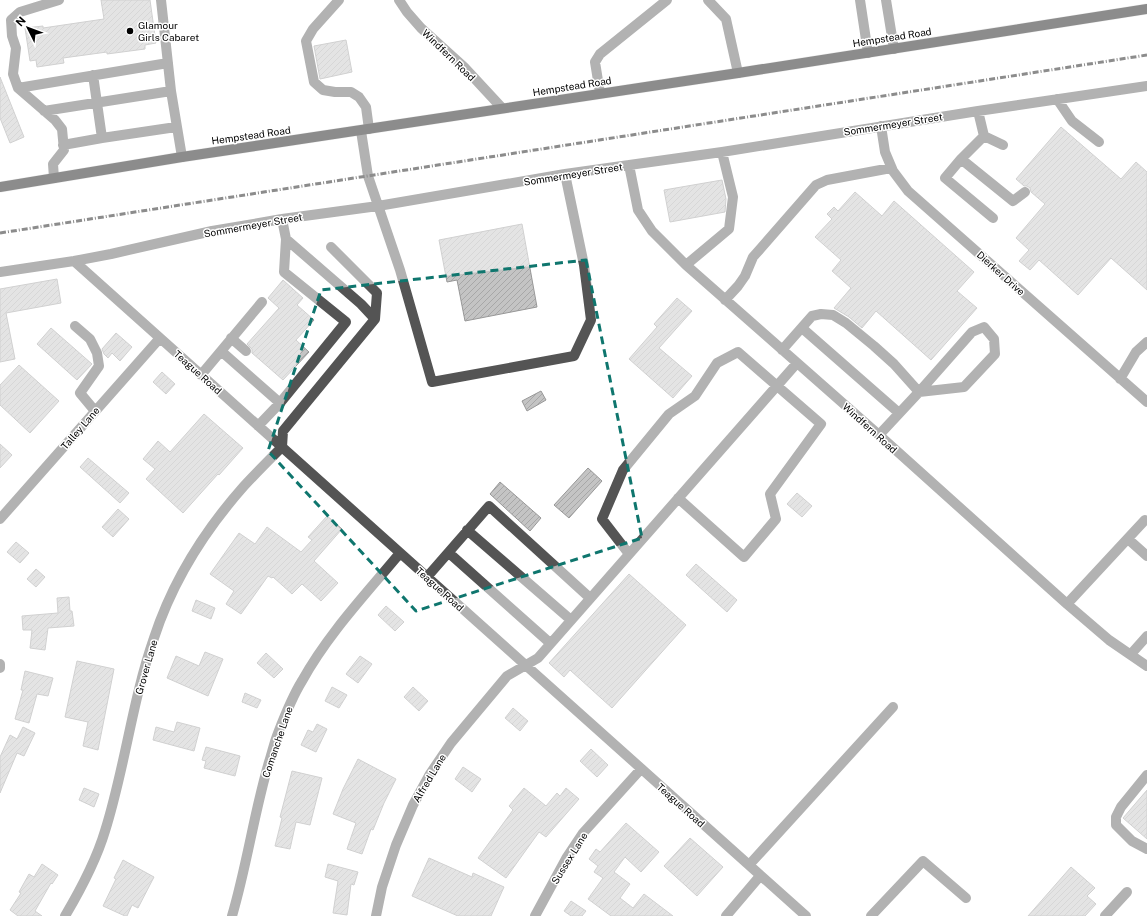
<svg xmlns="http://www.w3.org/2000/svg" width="1147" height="916" viewBox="0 0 1147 916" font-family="'Public Sans',sans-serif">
<defs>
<pattern id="building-hatch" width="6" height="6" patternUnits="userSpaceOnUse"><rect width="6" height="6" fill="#c4c4c4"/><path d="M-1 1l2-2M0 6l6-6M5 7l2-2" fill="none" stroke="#a7a7a7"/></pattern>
</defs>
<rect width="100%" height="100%" fill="#fff"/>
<path fill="url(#building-hatch)" stroke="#989898" d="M101,0H150L156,43L145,45V49L107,54V52L63,58L64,63L37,67L36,60L30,61L25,28L43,26V28L104,19Z
M346,40L352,72L320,79L314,46Z
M0,77L24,137L10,143L0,118Z
M1061,127L1121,179L1136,162L1147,172V290L1111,258L1078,295L1039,260L1030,270L1019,261L1029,250L1016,238L1045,204L1031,192L1030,188L1027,186H1024L1016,179Z
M722,180L726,199L725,212L670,222L664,190Z
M855,192L882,216L894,201L974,272L957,291L977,308L931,360L876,311L862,328L849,317L834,308L851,288L832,271L841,260L815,237L832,219L827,214L834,207L838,211Z
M522,224L537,307L465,321L457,280L447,282L439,240Z
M57,279L61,303L6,313L15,359L0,362V289Z
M283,280L303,298L297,305L314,320L296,340L309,352L283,380L252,353V349L247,344L279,308L268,298Z
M677,298L692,311L659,348L692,376L673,398L629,359L657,327L654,324Z
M51,328L92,364L77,380L37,344Z
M116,333L132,347L120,361L112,353L108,358L104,354L102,349Z
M19,365L59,401L30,433L0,405V385Z
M162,372L175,384L166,394L153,382Z
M541,391L546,400L527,411L522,401Z
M204,414L243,448L219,475L218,474L183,513L146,479L155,469L143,459L158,441L170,452Z
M0,444L12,455L0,468Z
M88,458L129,493L120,503L80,467Z
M588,468L602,481L569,518L554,505Z
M500,482L541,518L530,531L490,494Z
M797,493L812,506L802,517L787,504Z
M118,509L129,519L113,537L102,527Z
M327,516L342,529L314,561L338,583L321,601L302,584L292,594L273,577L272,578L268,576L241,614L226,604L234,591L210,574L239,533L255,544L267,527L301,552L312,540L308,537Z
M16,542L29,553L20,563L7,552Z
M696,564L737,600L727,612L686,575Z
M36,569L45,577L36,587L27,579Z
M629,574L686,625L612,708L570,670L564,677L549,663Z
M69,597L70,611H72L74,626L48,628L45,650L30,648L32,630H23L22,616L58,613L57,598Z
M196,600L215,608L211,619L192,611Z
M386,606L404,622L395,631L378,615Z
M205,652L223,659L208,696L167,678L176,656L199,666Z
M266,653L283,669L274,678L257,663Z
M360,656L372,664L358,683L346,674Z
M77,661L114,669L98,750L83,746L88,722L65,717Z
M25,671L53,678L48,696L37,694L29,723L15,719L23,690H21Z
M332,687L347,695L339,708L325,701Z
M413,687L428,701L419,711L404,697Z
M245,693L261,700L257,708L242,702Z
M513,708L528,721L520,731L505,718Z
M177,722L200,728L194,751L153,740L156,727L174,732Z
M317,724L327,729L316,752L301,745L308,730L313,732Z
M23,727L35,733L24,756L17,753L0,793V757L10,735L17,739Z
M206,747L240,756L235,776L204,768L206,761L202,760Z
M591,749L608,765L597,777L580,761Z
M358,759L396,779L384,803L373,830L371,829L362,854L347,849L356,823L333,814L343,789Z
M463,767L481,779L472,792L455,779Z
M292,771L322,778L310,825L296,822L290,849L275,846L282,818L280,817Z
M84,788L99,794L94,807L79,800Z
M524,788L546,806L557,793L560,796L566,788L579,799L546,837L539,832L506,878L478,858L513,810L509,806Z
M1147,790V839L1123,818Z
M626,823L659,852L641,872L625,857L614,872L630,884L620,898L633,908L644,894L673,916H611L588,899L603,878L594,872L598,866L589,859L596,849L600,852Z
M690,838L723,867L697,896L664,866Z
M429,858L472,877L473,873L504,887L491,916H458L412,896Z
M123,860L154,877L138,908L132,905L127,916H125L103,906L116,879L114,878Z
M42,864L58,875L52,884L51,883L35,911L42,916H18L10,910L21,893L19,892L29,874L34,877Z
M328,864L358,872L354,885L351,884L347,915L333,913L338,881L325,877Z
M1071,867L1095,888L1087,896L1096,904L1085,916H1028Z
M571,901L586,911L582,916H571L564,911Z"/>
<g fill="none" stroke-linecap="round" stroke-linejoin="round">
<g stroke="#dbdbdb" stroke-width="11">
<path id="major" d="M0,187L182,157L738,73L1147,9"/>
</g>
<path stroke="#545454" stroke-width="10" d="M161,0L171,91L182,157
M339,0L313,29L306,41L314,82L323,90L335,92H351L359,97L366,107L369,129
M399,0L407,12L421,28L464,67L502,108
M708,0L726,19L738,73
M860,0L868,53
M886,0L894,49
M93,75L102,138L176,127
M18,88L168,63
M600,93L595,62L600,54L667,0
M1057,99L1072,121L1099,142
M44,111L171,91
M978,111L984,136L961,159L945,178L993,218
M881,126L885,152L893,171L908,191L1147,402
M361,131L368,176L400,270L432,382L574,356L591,320L584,265L565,174
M984,136L1003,145
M63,145L102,138
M961,159L1013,201L1025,192
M629,165L638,210L652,231L686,265L879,435L1067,604L1109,640L1147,666
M54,178L53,164L64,150L62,129L55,120L18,88L13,74L16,48L12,36L11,20L20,12L59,0
M286,239L361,304L375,319
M74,261L806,916
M686,265L729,229L733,197L722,152
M0,272L74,261L111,254L212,231L282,219L378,206L565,174L722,152L978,111L1147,86
M725,300L738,286L745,276L753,257L761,248L816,185L827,180L891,168
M75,326L90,339L97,353L99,366L80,393L95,411
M984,327L994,339L995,354L964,387L919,392L972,332Z
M802,328L899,413
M231,338L246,351
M782,350L812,316L821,314L833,315L846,323L874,346L894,364L919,392L879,435
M221,351L280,403
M201,375L262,302
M1120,379L1136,352L1147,342
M258,426L280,403L346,322L284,272L286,239L282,219
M0,519L160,338
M467,530L571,620
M1128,539L1147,556
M449,553L550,643
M629,554L602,519L623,470L669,414L695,396L717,363L738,352L821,424L770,494L776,519L744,557L678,498
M427,577L489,506L590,598
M1067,604L1145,520
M1131,654L1147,636
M0,664V668
M1147,775L1121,807L1116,817V825L1132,841L1147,849
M749,865L893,707
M65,916C81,889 96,861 105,831C125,768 132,701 154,638C172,583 205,530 244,486C256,473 269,460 282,447L283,431L375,319L377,293L331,247
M232,916C247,865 254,813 269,762C272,753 274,743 278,733C285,715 292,697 302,681C328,634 366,594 400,553
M376,916L382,887L396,845L413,805L430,774L451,743L507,676L538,658L797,363
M535,916L567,857L583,833L641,769
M726,916L760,876
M871,916L923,861L966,898
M1105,916L1127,892"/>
<use href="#major" stroke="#000" stroke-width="10"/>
<path stroke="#000" stroke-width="3" stroke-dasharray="6 2 1 2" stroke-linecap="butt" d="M0,233L1147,55"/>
</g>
<path d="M0 0H1147V916H0ZM586,260L642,538L416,611L268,451L321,290Z" fill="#fff" fill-opacity=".55" fill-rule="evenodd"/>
<path fill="none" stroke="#0f766e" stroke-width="3" stroke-dasharray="8 5" stroke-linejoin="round" d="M586,260L642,538L416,611L268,451L321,290Z"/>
<circle fill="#000" stroke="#fff" stroke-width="1.5" cx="130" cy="31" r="4"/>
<g text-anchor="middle" stroke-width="3" stroke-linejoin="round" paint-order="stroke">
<g font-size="10" fill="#000" stroke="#fff" text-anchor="start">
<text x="138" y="29">Glamour<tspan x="138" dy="12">Girls Cabaret</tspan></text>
</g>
<g font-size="10" fill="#000" stroke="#fff">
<text transform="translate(892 37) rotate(-9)" y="4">Hempstead Road</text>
<text transform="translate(449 55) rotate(44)" y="4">Windfern Road</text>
<text transform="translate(572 86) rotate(-9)" y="4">Hempstead Road</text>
<text transform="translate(893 124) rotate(-9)" y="4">Sommermeyer Street</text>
<text transform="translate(251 135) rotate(-8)" y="4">Hempstead Road</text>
<text transform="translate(573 174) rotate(-9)" y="4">Sommermeyer Street</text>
<text transform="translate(253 225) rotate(-10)" y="4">Sommermeyer Street</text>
<text transform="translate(1001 273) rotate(42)" y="4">Dierker Drive</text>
<text transform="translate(198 372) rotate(42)" y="4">Teague Road</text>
<text transform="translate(80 428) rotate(-49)" y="4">Talley Lane</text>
<text transform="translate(870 428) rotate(42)" y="4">Windfern Road</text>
<text transform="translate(440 589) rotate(42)" y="4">Teague Road</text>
<text transform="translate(146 667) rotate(-74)" y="4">Grover Lane</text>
<text transform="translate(277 742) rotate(-71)" y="4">Comanche Lane</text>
<text transform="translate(429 778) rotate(-59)" y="4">Alfred Lane</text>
<text transform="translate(681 805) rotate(42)" y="4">Teague Road</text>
<text transform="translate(569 858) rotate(-58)" y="4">Sussex Lane</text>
</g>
</g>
<g transform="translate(28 28) rotate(312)" stroke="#ffffff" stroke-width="3" paint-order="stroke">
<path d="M0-3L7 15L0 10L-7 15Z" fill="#000000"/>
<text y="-6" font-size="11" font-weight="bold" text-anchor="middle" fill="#000000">N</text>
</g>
</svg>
